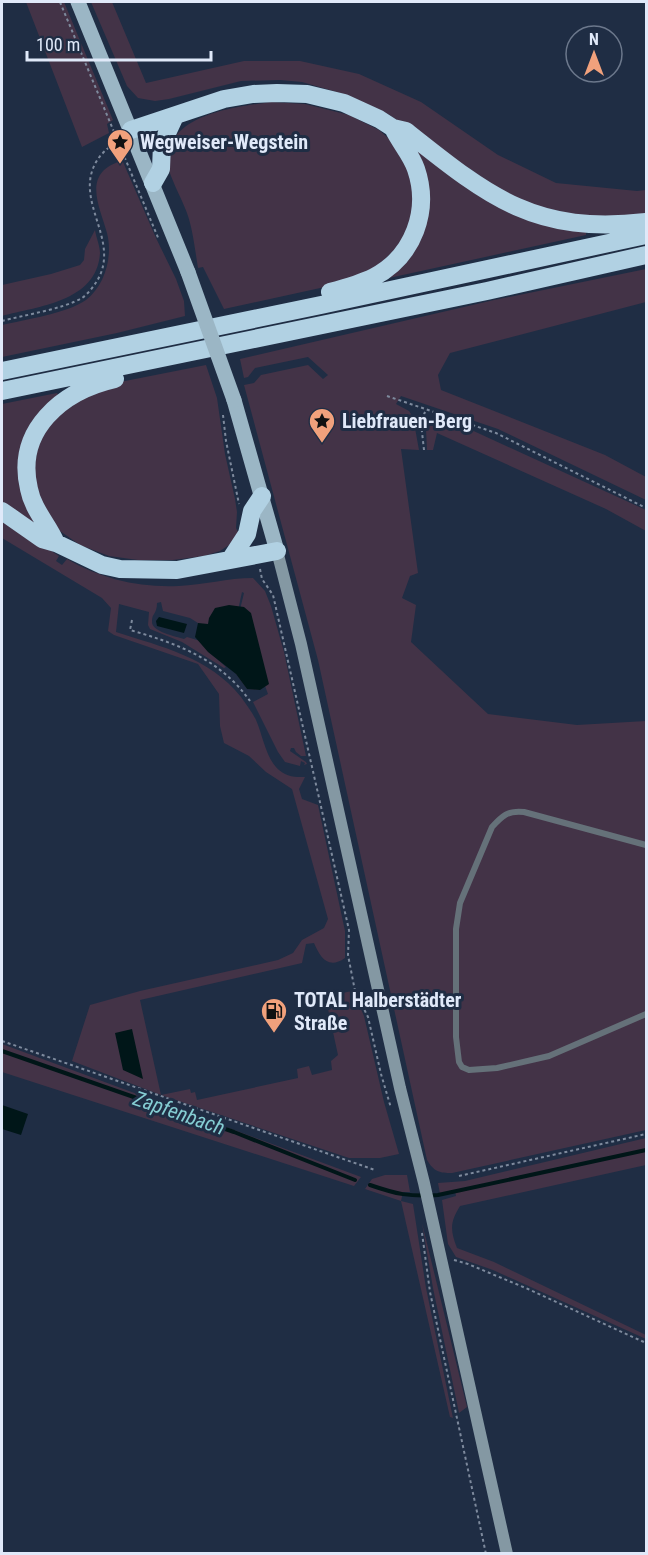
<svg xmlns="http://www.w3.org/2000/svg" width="648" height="1555" viewBox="0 0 648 1555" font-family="'Roboto Condensed',sans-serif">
<rect width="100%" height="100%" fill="#1f2d44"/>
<path fill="#433347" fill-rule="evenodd" d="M26,2H64L113,120L107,124L109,133L82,147Z
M91,2H112L146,83L244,61H300L359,74L421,102L498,155L556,183L637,191L646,190V216L594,219L519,202L388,114L347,95L302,82L280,80L241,81L169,99L155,101L138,98L127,86Z
M271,102L305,104L349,115L379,130L395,144L410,168L416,192L406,239L370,273L334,285L224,309L203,267L198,268C195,250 193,230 187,213C183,201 167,172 167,161C168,114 236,107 271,102Z
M416,146L474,193L512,213L586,231V235L389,278L411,253Z
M118,162H123L156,238L176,279L184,301L185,316L117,333L2,357V325C24,320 68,313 86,300C105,285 113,257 107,233C100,207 82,175 118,162Z
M95,230C96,237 100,246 100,253C97,302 38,306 2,316V285L51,274L80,265L84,260L85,249Z
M646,269V302L450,353L438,375L441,390L605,455L646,477V500L498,429L401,396L396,404L409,411L413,417L419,450L401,449L418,573L410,576L402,598L416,605L411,642L488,714L577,725L646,721V1130L452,1173C440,1173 434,1172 427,1160L318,660L244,385L254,383L261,375L308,365L323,379L328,375L308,357L255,368L248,377L244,378L240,359L494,300Z
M206,365L217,398L225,454L235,499L237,512L236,528L239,534L229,545L220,551L204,556L173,560H138L109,556L80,545L60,531L47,517L33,476L39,440L59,410L120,382Z
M57,393L58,395L29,430L41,528L2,504V404Z
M440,419L454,422L646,510V531L606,509L437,433L433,450H427L426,429L428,423Z
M2,518L59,556L56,561L62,565L67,559C101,579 140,588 179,586C203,585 228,578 253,578L265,591L271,606L284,652L306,756H301L296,752L294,748H291L290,751L306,762L307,764L304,765L305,763L301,761L300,766L285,762L278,752L253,702L268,694L261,675L256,673V685L260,690L247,689L228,663L212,649L209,652L226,667L224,668L182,642L150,629L148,625L149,612L119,604L116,632C162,647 209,657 241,697C246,704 252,712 256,720C263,736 266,759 279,770C287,777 295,777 305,777L299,789L302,799L318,805L345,931V958C328,970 320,957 314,943L306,944L302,963L140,1000L161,1095L190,1089L191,1093L195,1092L197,1100L298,1078L297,1069L309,1066L312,1075L332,1070L331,1061L338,1055L328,1009C331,995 340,993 353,991L364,1016L384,1102L399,1154L380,1158H349L161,1095L72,1061L90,1005L140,991L278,960L293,953L302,940L324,928L328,919L292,789L266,772L249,756L224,743L220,726L219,694L198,664L114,635L108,631L111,608L102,598L2,538ZM242,592L244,593L237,622L239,640L251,660C244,651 231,633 216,638C213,639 210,642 207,643L187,637L184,639C176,636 151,632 152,621C152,613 157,614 157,603L161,602L163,611L190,618L198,623L211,627L215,635L225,637L237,642L235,624Z
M2,1044L361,1177L354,1186L2,1072Z
M646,1138V1165L460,1206C450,1222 450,1230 457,1248L494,1262L646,1335V1339L493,1270L456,1257L448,1244L442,1200L456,1196L455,1191L440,1194L438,1183L465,1181Z
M385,1175H407L410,1192H403L401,1201L413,1204L426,1288L453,1418L450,1417L401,1201L365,1189L372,1179Z
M422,1223L467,1407L459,1413L433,1288Z"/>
<path fill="#001618" d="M229,605L244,607L251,613L269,684L260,690L247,689L236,674L208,652L195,637L198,623L208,624L209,618L215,608Z
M159,617L187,624L184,633L157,626L156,621Z
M132,1029L143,1079L123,1070L115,1033Z
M2,1105L28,1114L21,1135L2,1129Z"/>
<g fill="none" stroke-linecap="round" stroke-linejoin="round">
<path stroke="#001618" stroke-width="4" d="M2,1051L234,1132L355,1180
M370,1185C396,1194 409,1197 438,1195L646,1150"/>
<path stroke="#7e8a9d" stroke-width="2" stroke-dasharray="3 3" stroke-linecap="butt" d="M60,2L159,240
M2,321C24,315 63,309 82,298C88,294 93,287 97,281C121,241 75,203 95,164C100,154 108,148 117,141
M387,396L496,433L646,508
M223,415L226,441L239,504
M424,450L421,423L426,409
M260,569L262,579L273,595L349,930L348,955L355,991L368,1017L381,1074L391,1108
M132,620L130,630C178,644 220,659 250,701
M2,1041L375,1170
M459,1176L646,1134
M422,1233L430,1292L486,1554
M454,1260L468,1264L528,1289L646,1343"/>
<path stroke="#657179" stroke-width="6" d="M646,845L524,812C508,810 502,816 492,827L460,903L456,929V1037L459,1062L462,1067L469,1070L497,1068L549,1056L646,1014"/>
<path stroke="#8498a3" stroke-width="12" d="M277,551L301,644L400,1088L424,1183L507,1554"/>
<path stroke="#9bb6c5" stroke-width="15" d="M78,2L188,272
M234,400L277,551"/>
<path stroke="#b1d1e3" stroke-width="18" d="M131,130L224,99L253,94L277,93L307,94L344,103L379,119L393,128L406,131C489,197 535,235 646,222
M153,183L161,169L162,144L175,116
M330,292C345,288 360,284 374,277C414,256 430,210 416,169C411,154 400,143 393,128
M2,371L321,305L646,235
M2,391L487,291L646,255
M2,511L42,539L56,543L102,565L120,569L177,570L277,551
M56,543C48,524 33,510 29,489C15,430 62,391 115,379
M230,560L247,534L252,511L262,496"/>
<path stroke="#9bb6c5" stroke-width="15" d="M188,272L234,400"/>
</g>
<defs>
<g id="sight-pin" transform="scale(1.35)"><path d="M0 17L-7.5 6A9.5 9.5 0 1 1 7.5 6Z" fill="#f1a17c" stroke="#1f2d44"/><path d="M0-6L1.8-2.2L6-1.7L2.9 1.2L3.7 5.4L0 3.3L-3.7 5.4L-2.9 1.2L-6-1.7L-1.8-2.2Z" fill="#111"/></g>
<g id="fuel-pin" transform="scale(1.35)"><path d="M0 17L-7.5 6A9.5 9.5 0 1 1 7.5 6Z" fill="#f1a17c" stroke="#1f2d44"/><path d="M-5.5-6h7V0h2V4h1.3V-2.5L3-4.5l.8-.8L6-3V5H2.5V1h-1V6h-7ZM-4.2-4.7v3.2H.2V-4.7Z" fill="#111"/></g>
</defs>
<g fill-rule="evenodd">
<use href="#sight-pin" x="120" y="142"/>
<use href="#sight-pin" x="322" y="421"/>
<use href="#fuel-pin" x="274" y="1011"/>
</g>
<g text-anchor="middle" stroke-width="6" stroke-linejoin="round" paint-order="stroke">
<g font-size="20" font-weight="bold" fill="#e0e9f9" stroke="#1f2d44" text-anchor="start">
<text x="140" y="149">Wegweiser-Wegstein</text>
<text x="342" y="428">Liebfrauen-Berg</text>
<text x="294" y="1007">TOTAL Halberstädter<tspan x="294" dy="23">Straße</tspan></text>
</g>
<g font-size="21" font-style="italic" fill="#85cdd3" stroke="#1f2d44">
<text transform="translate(179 1113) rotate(19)" y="7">Zapfenbach</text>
</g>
</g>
<rect width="648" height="1555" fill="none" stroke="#e0e9f9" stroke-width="6"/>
<g transform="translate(594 54)"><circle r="28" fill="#1f2d44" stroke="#6c788c" stroke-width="1.5"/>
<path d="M0-4.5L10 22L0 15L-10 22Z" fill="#f1a17c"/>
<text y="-9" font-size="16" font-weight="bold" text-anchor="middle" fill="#e0e9f9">N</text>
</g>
<path d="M27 51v9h184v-9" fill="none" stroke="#e0e9f9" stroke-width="3"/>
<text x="36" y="51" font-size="18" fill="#e0e9f9" stroke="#1f2d44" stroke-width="4.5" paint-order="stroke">100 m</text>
</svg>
